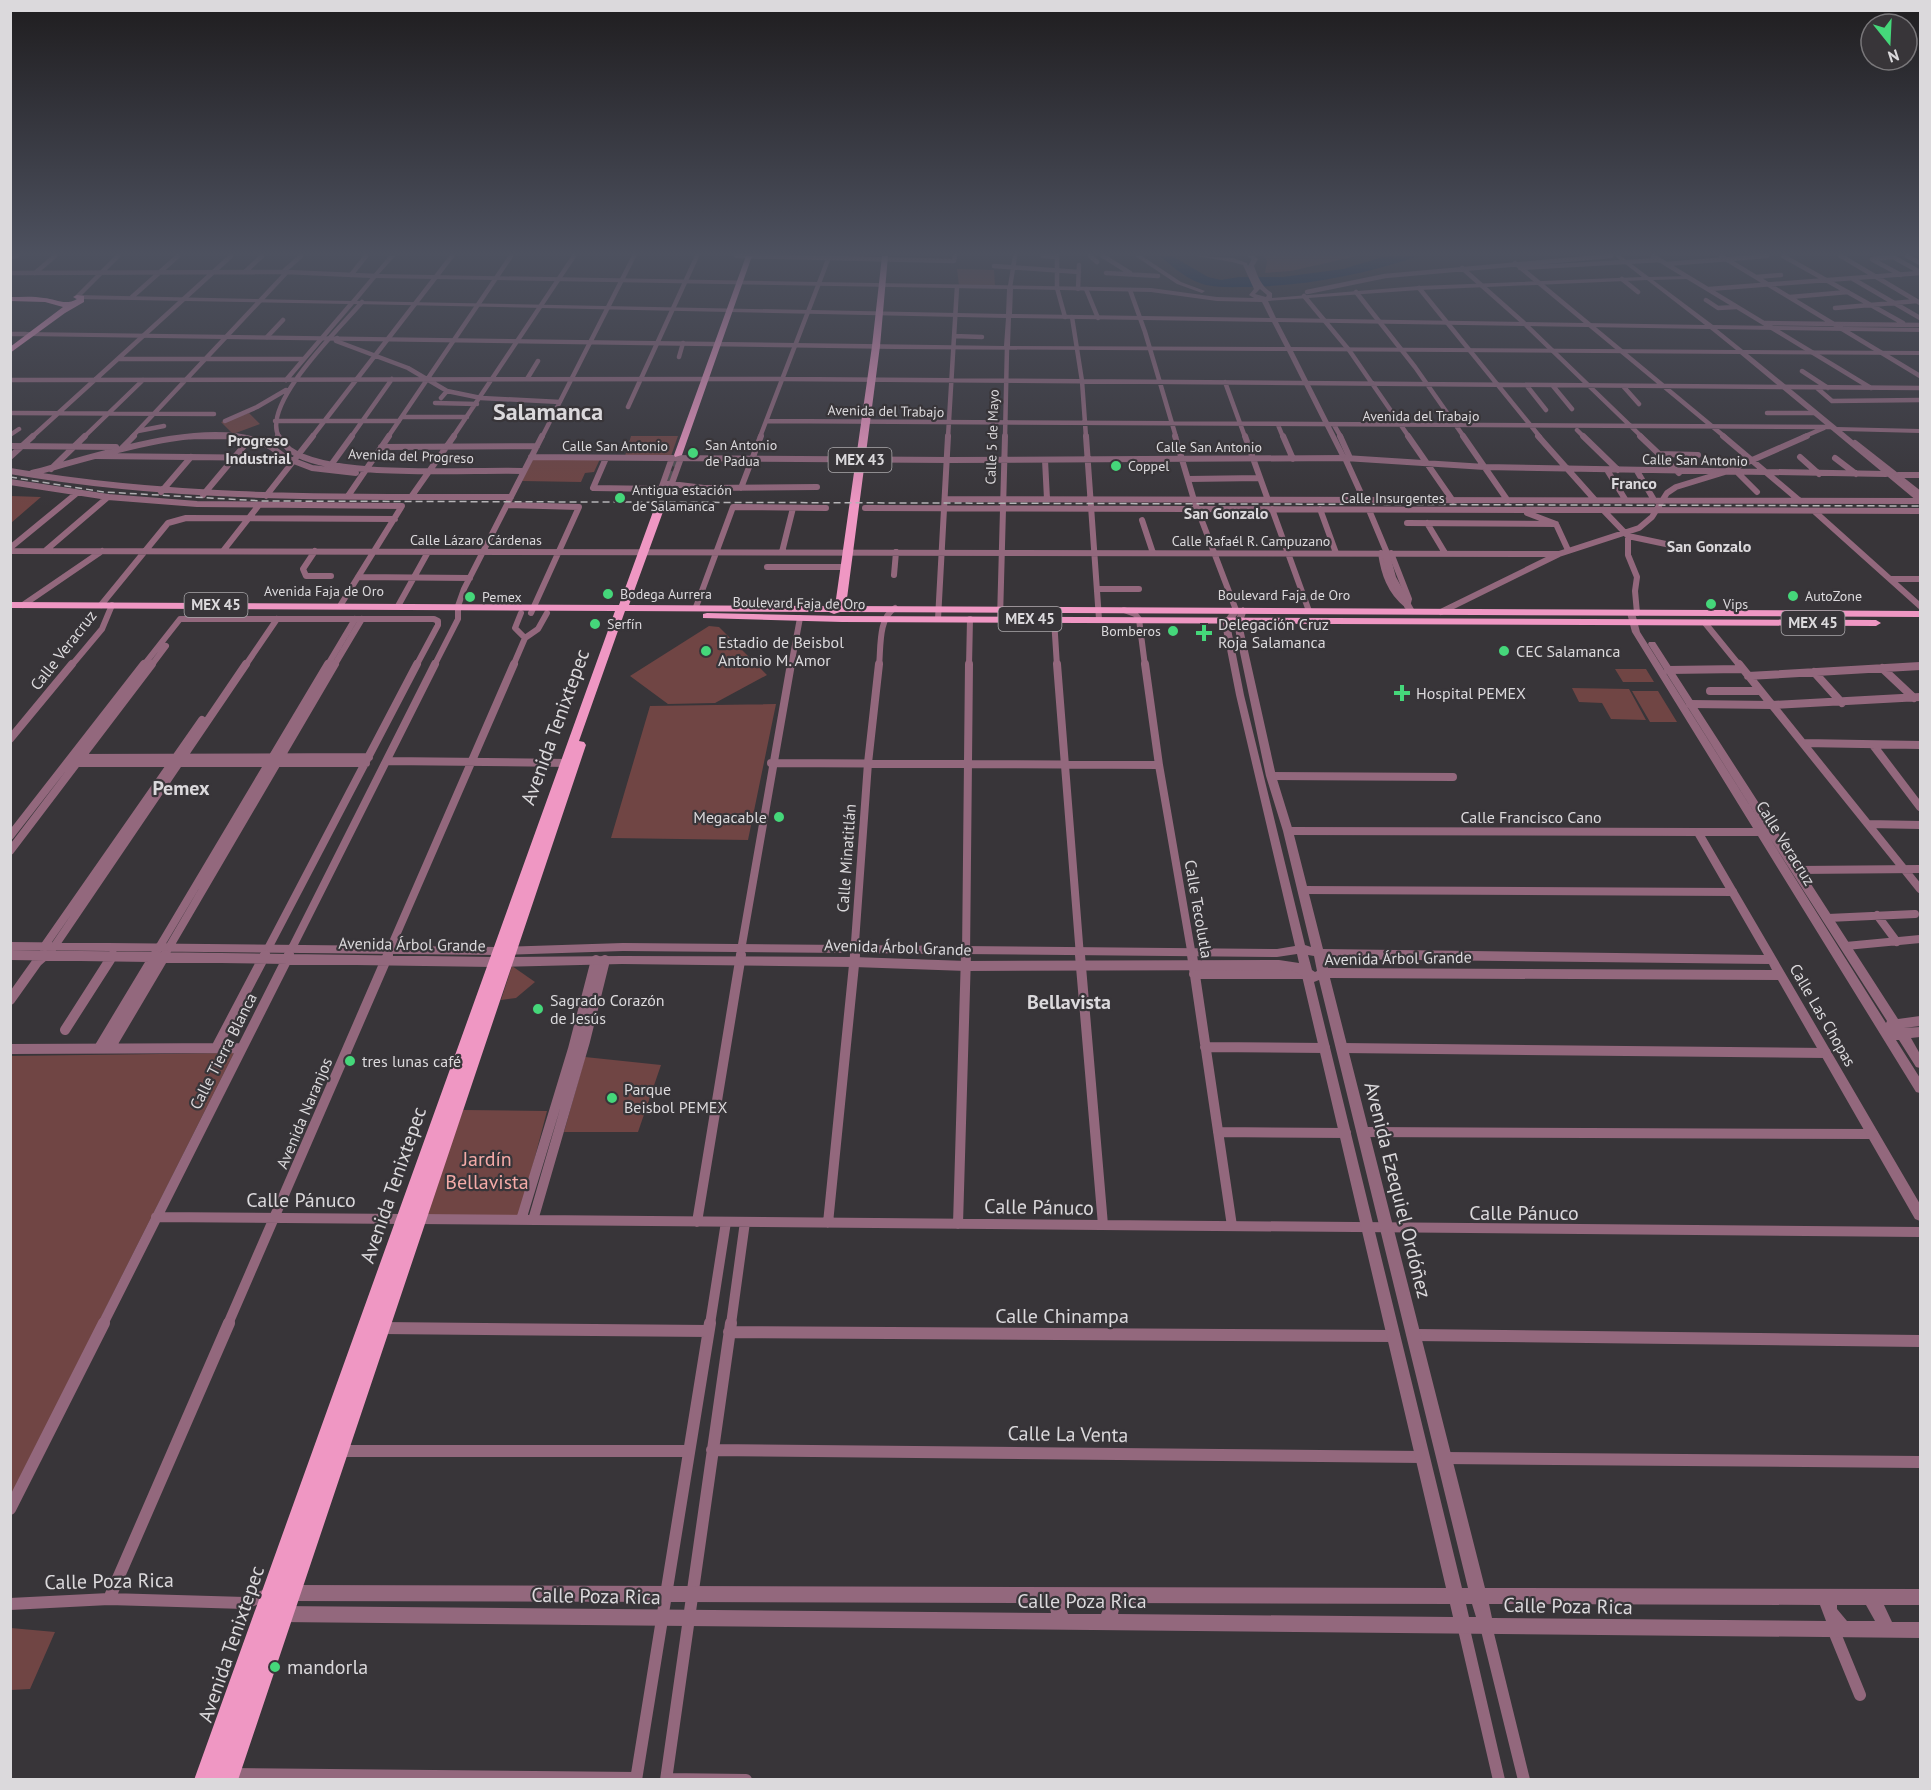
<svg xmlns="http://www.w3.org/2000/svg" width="1931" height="1790" viewBox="0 0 1931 1790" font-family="'PT Sans',sans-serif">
<rect width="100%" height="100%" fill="#383539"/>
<path fill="#704544" d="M1264,256H1357L1291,271L1265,273L1267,261Z
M957,269L994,270L995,286H959Z
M249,413L260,424L233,434L221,422Z
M631,436H678L671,456H625Z
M532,459H600L594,472L585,473L581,482L522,481Z
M11,496L41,497L11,523Z
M709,626L719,627L767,675L715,703L668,704L630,676Z
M1615,669H1646L1654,682H1623Z
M1572,688L1629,689L1646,720L1611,719L1602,703L1579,702Z
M1632,691H1658L1677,722H1650Z
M776,704L748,840L611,838L650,706Z
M512,966L535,982L516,998L501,1000Z
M234,1053L11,1496V1056Z
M585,1057L661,1065L638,1132H564Z
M463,1110L547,1111L519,1218L425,1217Z
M11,1628L55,1632L30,1689L11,1690Z"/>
<path fill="#00264a" d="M1160,256H1172L1208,277L1221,280L1239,277H1283L1343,269L1386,256H1418C1364,275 1304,286 1248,287C1234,287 1220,288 1206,285C1189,281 1174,268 1160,256Z"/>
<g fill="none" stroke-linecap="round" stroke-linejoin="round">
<path stroke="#504e51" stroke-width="10" stroke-dasharray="10 5" stroke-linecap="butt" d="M659,509L678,455"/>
<path stroke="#93687d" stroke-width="4.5" d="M736,256L954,261L955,256
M1043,256L1057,257
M1057,256V288L1065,317
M1090,256L1097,262
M1103,256L1130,273
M1653,256L1871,388
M1721,256L1920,376
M1783,256L1903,323
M1841,256L1920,303
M1907,256L1920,263
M10,257L17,256
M1872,259L1893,257L1920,272
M1873,260L1901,275
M1515,263L1725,437
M1666,264L1767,256
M994,266L1079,272
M1462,268L1524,323L1642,437
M1520,268L1660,260
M245,272L262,256
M283,272L301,256
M10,273L287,272L376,276
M35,273L55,256
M1106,273L1158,276
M351,275L366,256
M1756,277L1781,275
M1622,279L1638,292
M1853,279L1920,318
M1010,287L1015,256
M1419,288L1540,437
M1078,289L1079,265
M1086,289L1098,318
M1709,289L1920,273
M1130,290L1145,332L1176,437
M1307,292L1385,276L1611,256
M1356,292L1415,367L1464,437
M1304,296L1349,350L1409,437
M77,297L118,256
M132,297L178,256
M1790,297L1848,292
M1706,300L1718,308L1736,307
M1835,308L1917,301
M1072,317L1082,381L1086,437
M1765,323L1920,325
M10,334H26
M954,336L982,337
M267,337L283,320
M337,338L336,341L408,368L447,391L441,398
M679,357L683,343
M118,359H304
M1802,371L1828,388
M527,379L538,361
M10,380L784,379L1920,388
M286,380L351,304
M1225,382L1245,437
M1527,386L1546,410
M1553,386L1572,409
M1623,386L1639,404
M1817,388L1832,401L1920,400
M447,391L481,398L560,402
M435,403L477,404
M628,407L697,256
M10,413L214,414
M1767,413H1814
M402,417H467
M225,421L257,407L286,390
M275,421H399
M766,421L1832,427
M1278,425L1283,437
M1334,425L1341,437
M1577,430L1584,437
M138,431L164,426
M10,435L19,429
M32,437L231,256
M84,437L143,380
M132,437L287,272
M190,437H238
M279,437C260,404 341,327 362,302
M312,437L452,256
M351,437L392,379
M388,437L511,256
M453,437L574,256
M542,437L634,256
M760,437L829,257
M948,437L957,287
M1005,437L1007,347
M1803,437L1824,428"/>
<path stroke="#93687d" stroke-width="6" d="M278,436C281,440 285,446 290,450C332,480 469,469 524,471
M1086,436L1099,619
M1175,436L1194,500L1236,610
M1245,436L1268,500
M1283,436L1293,459
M1340,436L1350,458
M1408,436L1453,501
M1463,436L1508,501
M1538,436L1595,500
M1583,436L1618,470
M1640,436L1679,473
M1723,436L1800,501
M1855,443L1920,494
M10,446L116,447
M381,447L537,446
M122,448L134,436
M1660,454L1698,455
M97,456L286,458L312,468L356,473
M10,457L33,436
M531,457L948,460L1345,458L1485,467L1886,474
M1800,457L1819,474
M606,458L593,488L661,489L672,458
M1345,458L1364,500
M1835,458L1856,474
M1045,460L1047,499
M331,465L352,436
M51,469L85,436
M1607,470L1625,499
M10,471C178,500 341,497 511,497
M1637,471L1654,500L1658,502
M32,473C93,458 203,418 263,443C271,446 279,453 286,458
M1738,473L1757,492
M1898,475H1920
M1188,479L1260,478
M10,482L108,497L197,504L402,506L340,606
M663,483L704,488L817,487
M672,483L681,458
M741,488L761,436
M161,492L191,457
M203,495L249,440
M266,496L313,436
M348,496L389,436
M411,497L454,436
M946,499L1920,501
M507,505L579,507L531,613
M865,508L1920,511
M1272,509L1309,611
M1320,509L1336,553
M1369,510L1387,553
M1603,510L1628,536V555L1637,577L1635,591L1637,613
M1814,511L1920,606
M1527,513L1556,524L1568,550
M1142,520L1153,553
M1407,523L1556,524
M1427,523L1445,553
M1628,536L1680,547
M10,548L77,493
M10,551L1559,554
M45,551L108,497
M223,551L259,505
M315,551L303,569L306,576H331
M782,552L793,508
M1381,553C1384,573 1390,592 1407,605
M1391,553L1409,599L1407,606
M767,567H846
M894,575L896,552
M358,577L470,578
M1891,579H1920
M1097,589H1139
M23,605L102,551
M101,605L168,523L186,518L395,519
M398,606L428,552
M696,607L733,507L826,508
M1124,610L1135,614L1139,619L1145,666
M1441,612L1559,554L1639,528L1652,517L1667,493L1676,487L1725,472L1807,436
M521,613L515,628L525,638
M938,619L948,436
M1000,619L1005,436
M1054,619L1057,666
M1705,623L1740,666
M71,666L102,629L112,605
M143,666L180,619H434L438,621V625L416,666
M151,666L166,646
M245,666L277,619
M327,666L355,619
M334,666L362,619
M434,666L458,619V606L464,589L542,436
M513,666L525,638L538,629L547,613
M791,666L800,618
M879,666C881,648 878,618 895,608
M969,666L970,619"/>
<path stroke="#93687d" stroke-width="8" d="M1057,664L1080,956
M1145,664L1159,765L1192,956
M1739,664L1920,889
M1882,668L1914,698
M1668,670L1742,669
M1814,672L1842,703
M1748,676L1920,666
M1710,691H1760
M1690,704L1772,705L1920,697
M10,739L72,664
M1804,743L1920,745
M1873,745L1920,807
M72,758L369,757
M387,761L570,763
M67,763H366
M771,763L1159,765
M1271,776L1453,777
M1868,824L1920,825
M1288,831L1698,832
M10,836L144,664
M10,851L152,664
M1797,870L1920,869
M1303,890L1733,892
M1877,915L1897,942
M1828,918L1915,914
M10,946L497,951
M1846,946L1920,939
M43,948L202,720
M10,955L157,956
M44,956L54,947L246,664
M112,956L113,954
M154,956L328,664
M164,956L335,664
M264,956L417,664
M288,956L435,664
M387,956L514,664
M740,956L791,664
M854,956L868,763L879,664
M966,956L969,664"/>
<path stroke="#93687d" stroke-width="10" d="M10,955L493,962
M1080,955L1103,1225
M1192,955L1232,1226
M1194,974H1308
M10,1000L37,962L45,955
M65,1030L113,955
M1205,1047L1325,1048
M99,1048L155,955
M110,1048L165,955
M216,1048L265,955
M1342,1048L1826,1053
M10,1049L241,1048
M1218,1132L1346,1133
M1363,1132L1873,1134
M156,1217L405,1219
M418,1219L1920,1232
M521,1220L573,1049L596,960
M533,1220L585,1041L605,960
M697,1222L741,955
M828,1223L855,955
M958,1224L966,955
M103,1324L289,955
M228,1324L388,955
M710,1324L726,1222
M731,1324L745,1222"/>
<path stroke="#93687d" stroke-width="12" d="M382,1328L708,1331
M729,1332L1394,1336
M1414,1335L1920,1341
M712,1450L1423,1457
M340,1451H689
M1444,1458L1920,1462
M10,1509L104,1323
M109,1599L229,1323
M10,1604L109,1599L245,1603L269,1594
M1463,1625L1499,1780
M1486,1626L1524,1780
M1833,1629L1860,1695
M230,1774L636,1778
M666,1779L746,1780
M636,1780L710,1323
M666,1780L731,1323"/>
<path fill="#93687d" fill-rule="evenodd" d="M389,256H395L379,274L1151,288L1217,297L1254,298L1249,295L1254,289L1243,265L1232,262L1196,256L1233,258L1247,263L1248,266L1252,259L1247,256H1254L1258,259L1254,266C1258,277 1261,286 1272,293V298L1419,286L1642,277L1615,256H1621L1649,277L1689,276V278L1687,279L1653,280L1713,325L1920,328V332L1717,329L1743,350L1920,351V355L1748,354L1837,427L1920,429V433L1842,431L1920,496V501H1917L1740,354L1293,351L1346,456L1343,458L1340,456L1287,351L895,349L26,336L23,334L26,332L1004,346L1006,318L354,304L351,306L348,304L77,299L74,297L77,295L351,301ZM376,278L1007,289L1006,314L357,301ZM1647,280L1705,325L1276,318L1268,301L1419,290ZM1013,289L1151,292L1217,301L1262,302L1270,318L1012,314ZM1260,289L1267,295L1266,297L1255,294ZM1011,318L1272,322L1285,347L1010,346ZM1278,322L1710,329L1736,350L1291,347Z
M1135,256H1142L1181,282L1205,291L1202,293L1177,284Z
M1383,553H1389L1390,555L1396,577L1415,611L1414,613H1408L1388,577L1382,555Z
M1236,607L1240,609L1243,607L1247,610L1242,624L1276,776L1293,831L1323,949L1764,955L1693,832L1698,828H1753L1632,632L1627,613L1631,610L1635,613L1640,632L1764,828L1648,644L1649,642H1655L1898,1019L1920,1016V1026L1904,1028L1920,1027V1037L1911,1038L1920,1054V1068L1916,1067L1899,1040H1896L1920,1078V1093L1916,1092L1758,836H1705L1920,1204V1221L1915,1219L1778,980L1330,978L1485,1588L1920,1589V1605H1884L1892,1622H1920V1638L279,1622L273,1620L271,1614L273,1608L279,1606L1051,1613L1050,1608L1051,1603L289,1601L283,1599L281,1593L283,1587L289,1585L1446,1588L1302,976L1294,971L1279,970L966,971L854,967L622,964L499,967L495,965L493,962L495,959L499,957L622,956L854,957L966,961L1279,960L1299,963L1297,954L1277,957L623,951L503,955L499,954L498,951L499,948L503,947L623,943L1277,949L1295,946L1236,695L1222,624L1233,608ZM1238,614L1234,624L1266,776L1283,831L1311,947L1305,945L1244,695L1230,624ZM1768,835L1887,1021L1886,1023ZM1308,955L1314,956L1317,971L1315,972L1312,970ZM1325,959L1769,964L1772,970L1328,968ZM1319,980L1468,1588H1462L1314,982ZM1068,1603H1102L1103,1609L1101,1614H1068L1066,1608ZM1118,1603L1450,1604L1453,1617L1118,1614L1119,1609ZM1466,1604H1472L1476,1617H1469ZM1489,1604L1820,1605L1826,1621L1492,1618ZM1837,1605H1866L1875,1621H1847L1837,1609Z"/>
<path fill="#ef97c3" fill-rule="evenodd" d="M746,256H752L682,455L675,457L674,455Z
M882,256H888L880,346L846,606L1920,611V617L840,612L834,614L829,612L625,611L579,741L584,742L586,745L238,1780H194L615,611L10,608V602L619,605L654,509L659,506L664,509L629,605L835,606L872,346Z
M77,295L84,296V302L65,313L10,353V347L63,307L45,302L10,301V297C22,297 33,296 44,298C56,299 65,306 77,299L73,297Z
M707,613L842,616L1876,620L1881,623L1876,626L842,622L703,618V614Z"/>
<path stroke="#b7b5b8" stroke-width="1.5" stroke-dasharray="7 4" stroke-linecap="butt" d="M10,477L104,492L263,501L1920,506"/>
</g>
<linearGradient id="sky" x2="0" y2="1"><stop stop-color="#1f1d1f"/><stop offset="0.5" stop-color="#4d515f"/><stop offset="1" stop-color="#4d515f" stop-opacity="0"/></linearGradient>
<rect width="1931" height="507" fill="url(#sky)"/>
<g fill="#45d77a" stroke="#383539" stroke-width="2">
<circle cx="693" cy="453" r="6"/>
<circle cx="1116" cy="466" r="6"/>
<circle cx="620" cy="498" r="6"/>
<circle cx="608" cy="594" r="6"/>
<circle cx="1793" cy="596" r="6"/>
<circle cx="470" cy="597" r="6"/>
<circle cx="1711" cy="604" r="6"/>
<circle cx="595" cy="624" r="6"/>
<circle cx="1173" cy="631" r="6"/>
<path d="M1201 624h6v6h6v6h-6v6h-6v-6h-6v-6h6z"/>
<circle cx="706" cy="651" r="6"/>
<circle cx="1504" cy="651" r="6"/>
<path d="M1399 684h6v6h6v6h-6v6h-6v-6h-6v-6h6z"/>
<circle cx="779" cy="817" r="6"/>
<circle cx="538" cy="1009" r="6"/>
<circle cx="350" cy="1061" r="6"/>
<circle cx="612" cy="1098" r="6"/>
<circle cx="275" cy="1667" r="6"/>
</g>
<g text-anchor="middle" stroke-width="4.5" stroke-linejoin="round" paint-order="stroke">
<g font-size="14" fill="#dbd9dc" stroke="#383539">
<text transform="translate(886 411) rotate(1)" y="5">Avenida del Trabajo</text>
<text x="1421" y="421">Avenida del Trabajo</text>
<text transform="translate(992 437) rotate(-88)" y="5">Calle 5 de Mayo</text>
<text x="615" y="451">Calle San Antonio</text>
<text x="1209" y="452">Calle San Antonio</text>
<text transform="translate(411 456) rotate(2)" y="5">Avenida del Progreso</text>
<text transform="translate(1695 460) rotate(1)" y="5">Calle San Antonio</text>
<text x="1393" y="503">Calle Insurgentes</text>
<text x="476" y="545">Calle Lázaro Cárdenas</text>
<text x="1251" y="546">Calle Rafaél R. Campuzano</text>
<text x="324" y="596">Avenida Faja de Oro</text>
<text x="1284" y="600">Boulevard Faja de Oro</text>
<text transform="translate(799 603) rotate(1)" y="5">Boulevard Faja de Oro</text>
</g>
<g font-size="14" fill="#dbd9dc" stroke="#383539" text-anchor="start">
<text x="705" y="450">San Antonio<tspan x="705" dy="16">de Padua</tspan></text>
<text x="1128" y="471">Coppel</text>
<text x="632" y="495">Antigua estación<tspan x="632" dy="16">de Salamanca</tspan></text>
<text x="620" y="599">Bodega Aurrera</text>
<text x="1805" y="601">AutoZone</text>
<text x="482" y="602">Pemex</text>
<text x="1723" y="609">Vips</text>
<text x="607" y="629">Serfín</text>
<text x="1161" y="636" text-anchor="end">Bomberos</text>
</g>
<g fill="#383539" stroke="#aaa8ab" stroke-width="1.5">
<rect x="828.5" y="448" width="63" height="24" rx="4.5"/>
<rect x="184.5" y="593" width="63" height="24" rx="4.5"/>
<rect x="998.5" y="607" width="63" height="24" rx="4.5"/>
<rect x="1781.5" y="611" width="63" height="24" rx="4.5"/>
</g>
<g font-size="15" font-weight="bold" fill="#dbd9dc">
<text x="860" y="465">MEX 43</text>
<text x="216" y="610">MEX 45</text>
<text x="1030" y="624">MEX 45</text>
<text x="1813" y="628">MEX 45</text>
</g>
<g font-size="16" font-weight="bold" fill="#dbd9dc" stroke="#383539">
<text x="258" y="446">Progreso<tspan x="258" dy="18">Industrial</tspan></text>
<text x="1634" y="489">Franco</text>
<text x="1226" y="519">San Gonzalo</text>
<text x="1709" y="552">San Gonzalo</text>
</g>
<g font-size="16" fill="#dbd9dc" stroke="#383539" text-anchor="start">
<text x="1218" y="630">Delegación Cruz<tspan x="1218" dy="18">Roja Salamanca</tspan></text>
<text x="718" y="648">Estadio de Beisbol<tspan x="718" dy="18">Antonio M. Amor</tspan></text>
<text x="1516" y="657">CEC Salamanca</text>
<text x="1416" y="699">Hospital PEMEX</text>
<text x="767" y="823" text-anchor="end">Megacable</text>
<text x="550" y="1006">Sagrado Corazón<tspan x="550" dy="18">de Jesús</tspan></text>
<text x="362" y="1067">tres lunas café</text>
<text x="624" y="1095">Parque<tspan x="624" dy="18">Beisbol PEMEX</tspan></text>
</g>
<g font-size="16" fill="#dbd9dc" stroke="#383539">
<text transform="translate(63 650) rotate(-52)" y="6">Calle Veracruz</text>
<text x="1531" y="823">Calle Francisco Cano</text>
<text transform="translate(1786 843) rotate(58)" y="6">Calle Veracruz</text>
<text transform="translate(846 858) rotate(-86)" y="6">Calle Minatitlán</text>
<text transform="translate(1199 909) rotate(80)" y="6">Calle Tecolutla</text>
<text transform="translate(412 944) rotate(1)" y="6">Avenida Árbol Grande</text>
<text transform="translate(898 947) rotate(2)" y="6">Avenida Árbol Grande</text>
<text transform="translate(1398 958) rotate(-1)" y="6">Avenida Árbol Grande</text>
<text transform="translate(1823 1015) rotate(60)" y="6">Calle Las Chopas</text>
<text transform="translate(223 1051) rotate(-63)" y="6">Calle Tierra Blanca</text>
<text transform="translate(304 1113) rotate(-67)" y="6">Avenida Naranjos</text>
</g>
<g font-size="20" fill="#dbd9dc" stroke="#383539">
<text transform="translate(555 727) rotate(-70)" y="7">Avenida Tenixtepec</text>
<text transform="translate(393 1185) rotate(-71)" y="7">Avenida Tenixtepec</text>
<text transform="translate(1398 1190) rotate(76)" y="7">Avenida Ezequiel Ordóñez</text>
<text x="301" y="1207">Calle Pánuco</text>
<text transform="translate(1039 1207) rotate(1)" y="7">Calle Pánuco</text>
<text x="1524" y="1220">Calle Pánuco</text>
<text x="1062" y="1323">Calle Chinampa</text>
<text transform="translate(1068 1434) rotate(1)" y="7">Calle La Venta</text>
<text transform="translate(109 1581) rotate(-1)" y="7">Calle Poza Rica</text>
<text transform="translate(596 1596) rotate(1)" y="7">Calle Poza Rica</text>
<text x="1082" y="1608">Calle Poza Rica</text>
<text transform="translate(1568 1606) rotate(1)" y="7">Calle Poza Rica</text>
<text transform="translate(231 1644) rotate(-71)" y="7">Avenida Tenixtepec</text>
</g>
<g font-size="20" font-weight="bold" fill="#dbd9dc" stroke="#383539">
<text x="181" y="795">Pemex</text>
<text x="1069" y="1009">Bellavista</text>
</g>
<g font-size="20" fill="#f5aba8" stroke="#383539">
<text x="487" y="1166">Jardín<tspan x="487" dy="23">Bellavista</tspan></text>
</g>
<g font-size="20" fill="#dbd9dc" stroke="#383539" text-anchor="start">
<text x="287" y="1674">mandorla</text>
</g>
<g font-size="24" font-weight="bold" fill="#dbd9dc" stroke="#383539">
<text x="548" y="420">Salamanca</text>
</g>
</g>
<rect width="1931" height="1790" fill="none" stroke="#dbd9dc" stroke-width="24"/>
<g transform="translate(1889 42) rotate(162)"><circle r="28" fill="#383539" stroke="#79777a" stroke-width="1.5"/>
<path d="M0-4.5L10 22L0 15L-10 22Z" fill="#45d77a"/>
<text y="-9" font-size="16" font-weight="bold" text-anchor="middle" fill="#dbd9dc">N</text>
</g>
</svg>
